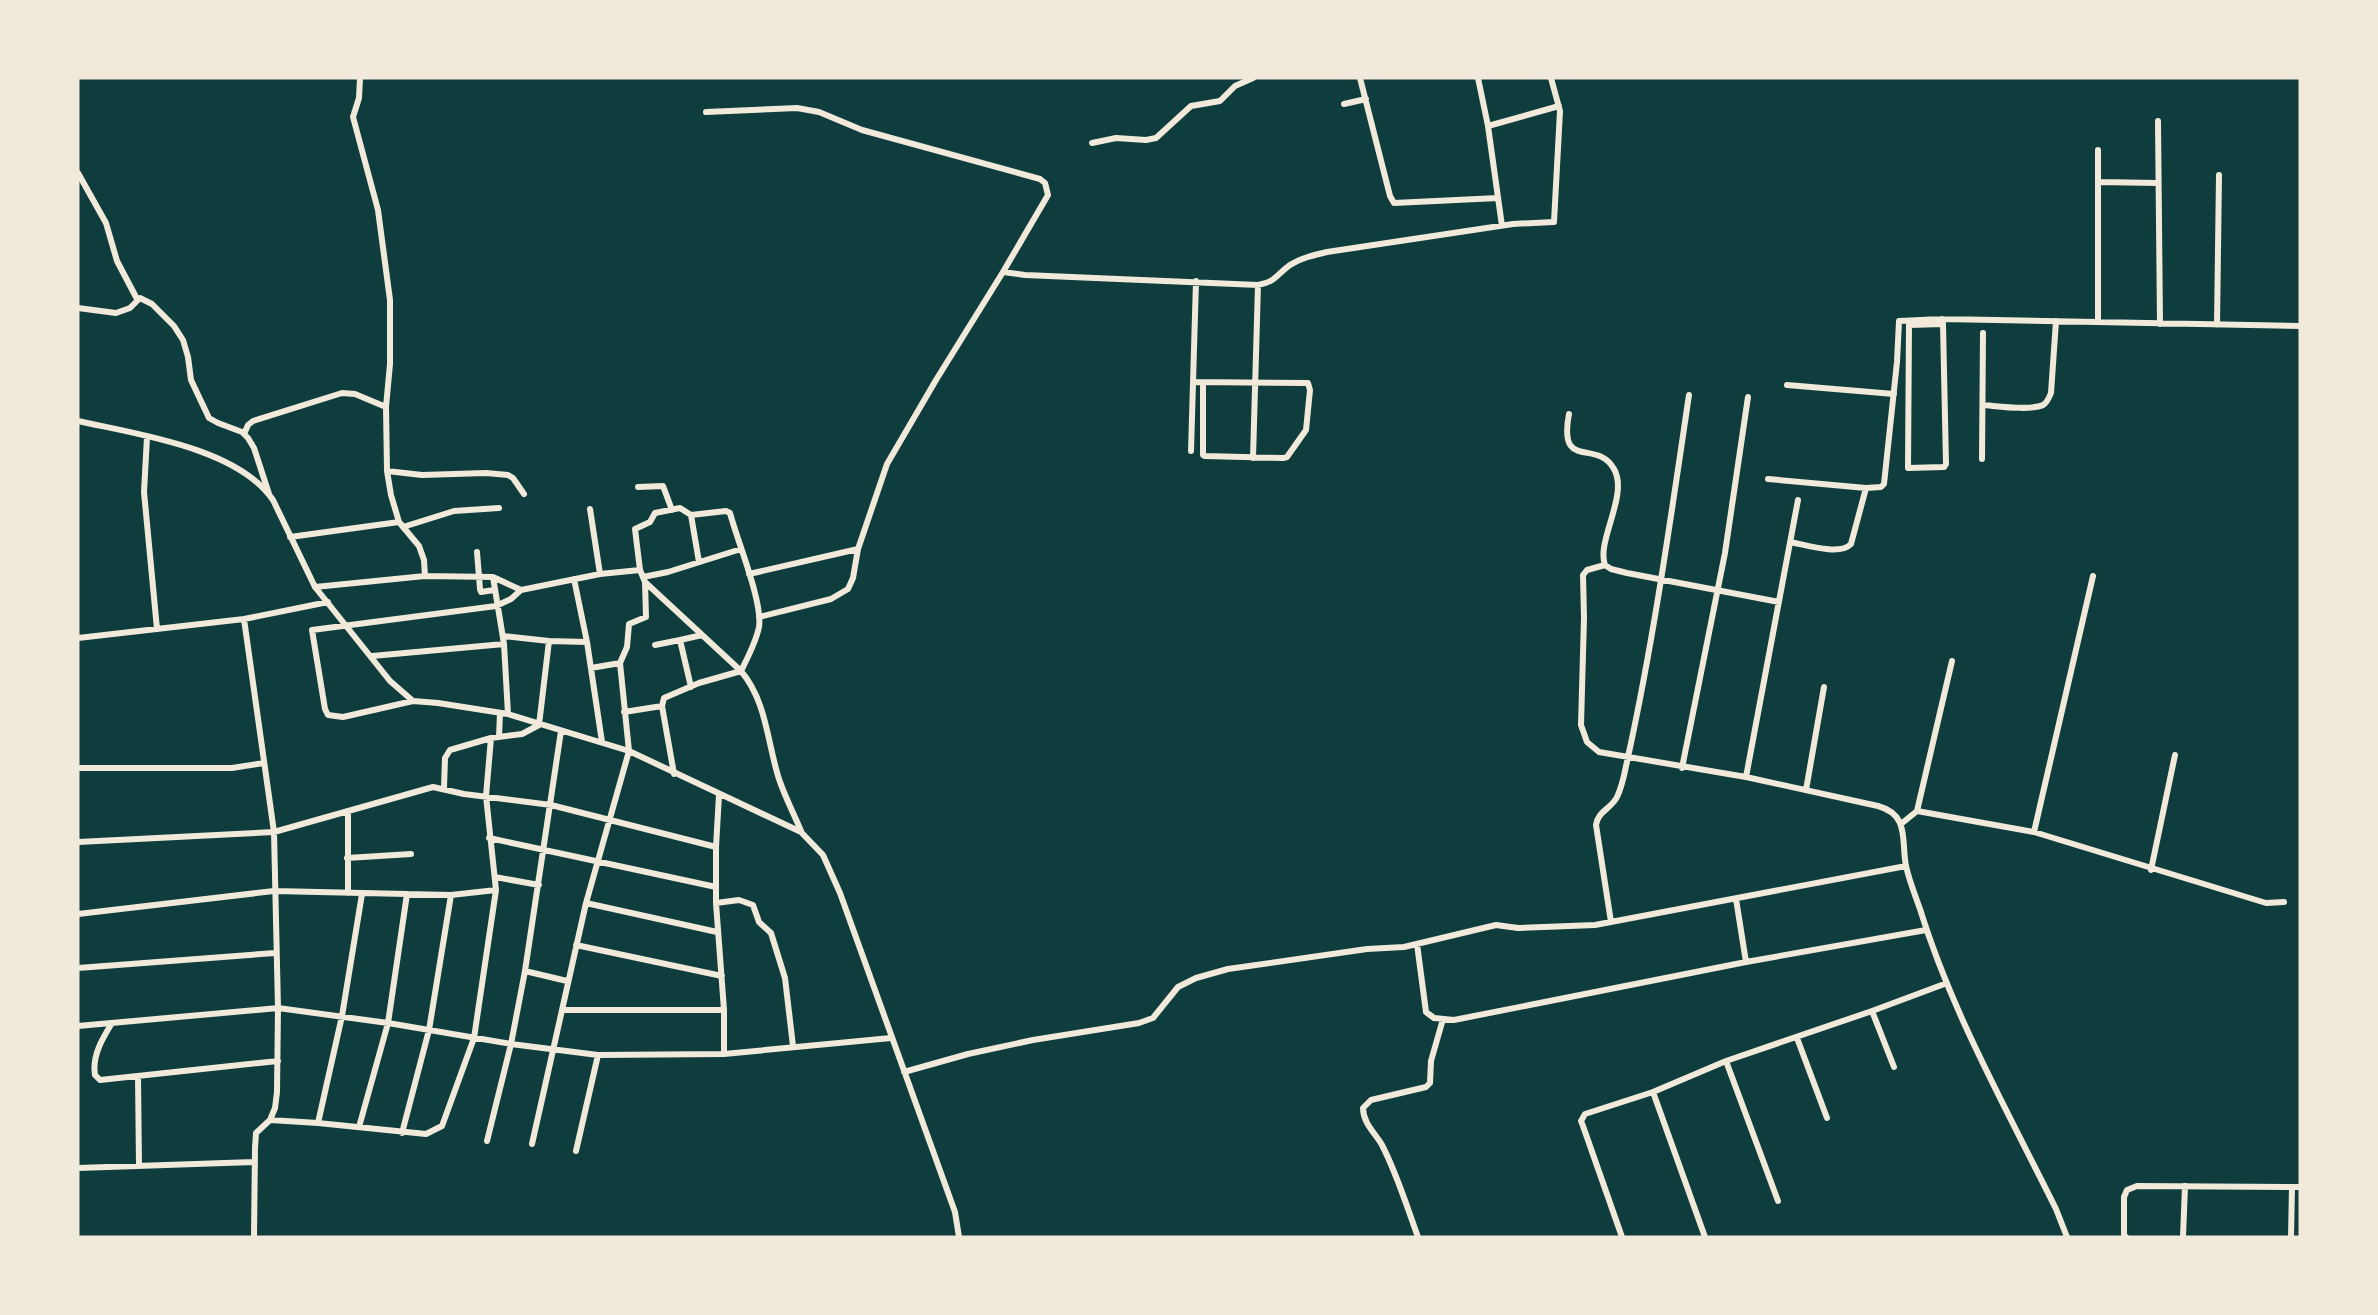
<svg xmlns="http://www.w3.org/2000/svg" width="2378" height="1315" viewBox="0 0 2378 1315" font-family="'Work Sans',sans-serif">
<rect width="100%" height="100%" fill="#0f3d3e"/>
<g fill="none" stroke-linecap="round" stroke-linejoin="round">
<path stroke="#f1e9da" stroke-width="6" d="M360,78L359,98L353,117L378,210L390,300V364L386,407L387,471L391,495L399,522L419,546L424,560L425,576
M1360,78L1390,196L1394,203L1498,198
M1478,78L1488,126L1502,226
M1344,104L1366,99
M706,112L797,108L819,112L862,130L1040,179L1045,183L1048,195L1003,272
M2158,121L2160,324
M1488,126L1559,106
M1092,143L1116,138L1146,140L1156,138L1191,106L1220,101L1235,86L1253,78
M78,173L106,223L117,261L137,299
M2099,182L2158,183
M78,308L116,313L130,308L140,298L152,304L174,326L183,340L188,357L191,380L209,418L218,423L242,432L248,438L254,448L269,494
M1942,319L1943,324L1946,464L1944,467L1908,468L1909,325L1943,324
M2098,322V150
M2217,325L2219,175
M1194,382L1308,383L1310,390L1306,430L1287,457L1283,458L1205,456L1203,455V383
M1787,385L1894,394
M1983,405C1997,406 2030,411 2043,405C2047,403 2049,398 2051,393L2056,321
M1569,414C1558,472 1597,438 1614,469C1629,495 1596,541 1605,565L1611,569L1627,573L1779,602
M78,421C136,434 238,448 273,500L315,587L390,681L413,701L438,703L508,714L629,751L801,832L823,855L840,893L955,1212L959,1237
M244,434L248,425L253,421L342,393L355,394L386,407
M147,437L144,492L157,629
M1191,451L1196,281
M1253,458L1258,285
M1982,459L1983,333
M387,471L422,475L486,473L508,475L513,478L524,494
M1768,479L1866,488L1881,487L1884,484L1897,362L1899,321L1942,319L2300,326
M638,487L663,486L672,510
M590,509L600,574
M691,515L699,562
M403,527L454,511L499,508
M290,537L399,522
M1790,542C1806,545 1840,556 1851,544L1866,488
M477,552L480,589L481,592L494,590
M1605,565L1587,570L1583,575L1584,618L1581,725L1587,742L1599,752L1746,777L1878,806C1910,815 1901,840 1906,866C1909,880 1915,895 1920,909C1952,1013 2008,1112 2056,1209L2067,1237
M749,574L858,549
M493,577L521,590L600,574L640,570
M643,577L668,572L741,549
M574,579L587,642
M315,587L425,576L493,577L504,644L508,714
M759,617L831,599L848,589L853,578L858,549L887,464L936,380L1003,272L1025,275L1258,285C1276,282 1277,274 1290,265C1301,258 1314,255 1327,252L1513,224L1554,222L1560,111L1551,78
M244,619L274,832L278,1008L277,1092L275,1108L270,1120L256,1133L255,1148L254,1237
M503,636L549,641L587,642L602,742
M78,638L244,619L328,602
M655,645L680,640
M372,656L504,644
M591,668L620,663
M691,687L680,640L702,635
M413,701L343,717L328,715L325,709L312,630L496,606L511,599L521,590
M624,712L662,706
M499,737L500,713
M78,768H232L264,763
M1682,768L1725,553L1748,397
M674,774L662,706L664,698L699,683L741,671C748,657 756,642 759,627C763,602 737,540 730,513L726,511L691,515L680,508L655,513L650,522L635,529L640,570L645,582L741,671C767,702 767,742 779,779C785,797 794,814 801,831
M1746,777L1798,500
M444,788L445,758L450,750L491,738L522,734L539,725L549,641
M1806,790L1824,687
M719,795L716,847V903L724,1010V1054
M1917,811L2034,832L2266,903L2284,902
M1901,824L1917,811L1952,661
M2034,832L2093,576
M489,838L716,887
M78,842L274,832L433,787L464,794L551,805L716,847
M347,858L411,854
M2151,870L2175,755
M495,877L539,885
M348,893V812
M1736,899L1746,962
M586,903L717,932
M716,903L739,900L753,905L759,922L771,933L785,978L793,1046
M78,914L274,891L451,895L496,890
M1611,922L1596,825C1598,811 1611,809 1617,797C1623,785 1625,770 1628,757C1654,638 1671,516 1689,395
M1417,944L1426,1012L1434,1018L1454,1020L1746,962L1926,930
M576,945L722,976
M78,968L275,953
M525,971L567,981
M562,1010H724
M1872,1011L1947,983
M112,1023C102,1039 92,1056 95,1075L100,1080L278,1061
M78,1026L278,1008L388,1023L511,1044L598,1055L724,1054L891,1038
M1797,1038L1827,1118
M1726,1061L1778,1201
M904,1072L968,1054L1033,1040L1139,1023L1153,1018L1178,987L1196,978L1228,969L1367,949L1404,947L1496,925L1518,928L1595,925L1906,866
M138,1076L139,1166
M1653,1092L1705,1237
M270,1120L318,1123L426,1134L442,1126L474,1038L496,890L486,796L491,738
M318,1123L342,1016L362,894
M359,1127L388,1023L407,894
M402,1133L429,1030L451,895
M487,1141L511,1044L525,971L561,731
M532,1144L586,903L629,751L620,663L627,647L629,624L646,617L645,582
M576,1151L598,1055
M78,1168L254,1162
M1418,1237C1407,1207 1397,1174 1382,1145C1375,1133 1363,1123 1363,1108L1371,1100L1426,1087L1430,1083L1431,1061L1443,1019
M1622,1237L1583,1126L1581,1121L1585,1114L1653,1092L1726,1061L1872,1011L1894,1067
M2126,1237L2124,1235V1197L2127,1190L2137,1186L2300,1187
M2183,1237L2185,1186
M2291,1237L2292,1187"/>
</g>
<rect width="2378" height="1315" fill="none" stroke="#f1e9da" stroke-width="159"/>
</svg>
